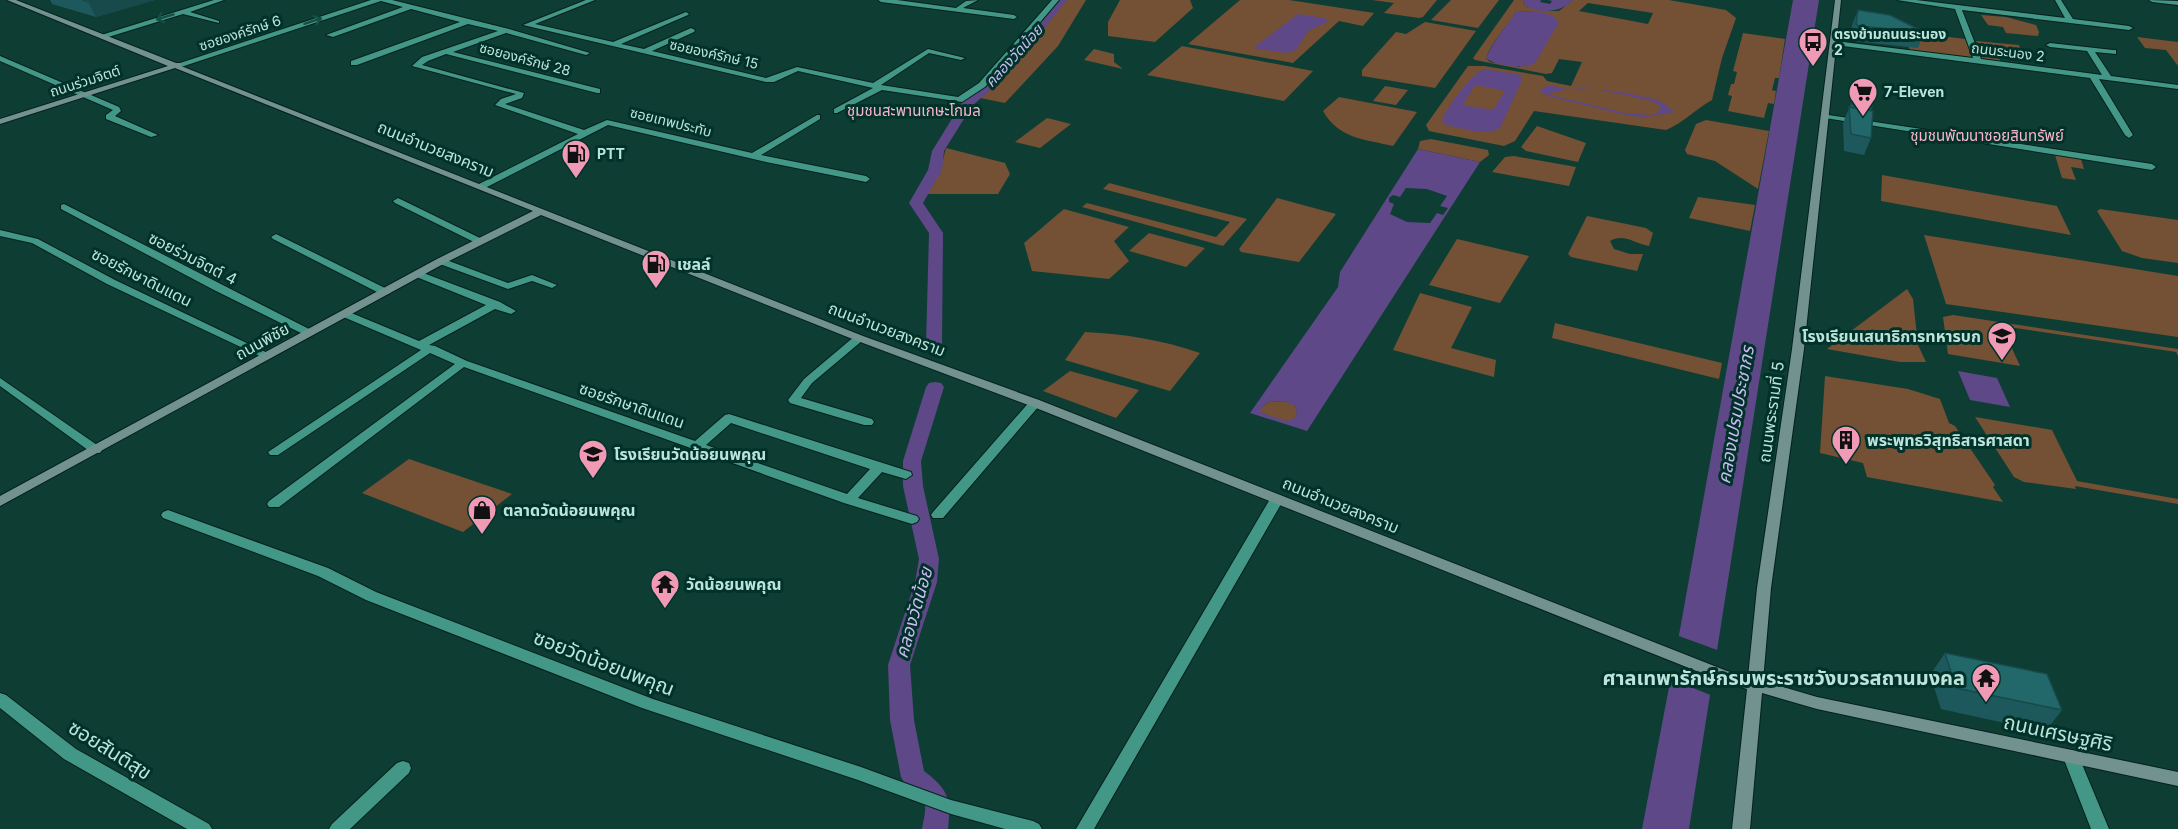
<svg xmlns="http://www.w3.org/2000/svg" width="2178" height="829" viewBox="0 0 2178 829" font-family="Inter,'Noto Sans Thai',sans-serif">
<rect width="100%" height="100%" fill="#0e3d34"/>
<path fill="#745135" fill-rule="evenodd" d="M1066,0H1086L1058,46L1005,103L980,98L1006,76Z
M1120,0H1190L1193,8L1155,42L1108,36V22Z
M1240,0H1289L1374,13L1363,26L1339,21L1293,63L1188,44Z
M1372,0H1437L1423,17L1419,18L1384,13L1394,3Z
M1451,0H1499L1478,28L1431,20Z
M1514,0H1524L1523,3L1528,7L1551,11H1559L1573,0H1669L1726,10L1736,18L1722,58L1712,100C1696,109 1683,123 1666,130L1534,111L1515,141L1504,146L1429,131L1426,125L1468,66H1485L1543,76L1547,81L1571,86L1582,62L1559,59L1552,73L1546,74L1475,60L1473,58ZM1588,3L1653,13L1648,24L1579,11ZM1533,11L1520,67L1490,62L1486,58C1493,40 1506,28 1516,12Z
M1981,15L2006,17L2036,25L2039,32L2038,36L2006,33L2003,27L1988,25Z
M1425,22L1476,31L1435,88L1362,76V70L1396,32L1406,34Z
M1901,31L1965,39L1974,58L1910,50Z
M1743,33L1785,39L1779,78H1775L1772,90L1776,91L1774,104L1768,103L1764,118L1728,111L1732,96L1728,95L1731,84H1734L1737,72L1733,71Z
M2137,37L2178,42V66L2166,50L2145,48Z
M1976,41L2019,45L2022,55L1999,52L2000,62L1982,59Z
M1182,46L1313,71L1284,101L1147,75Z
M1094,49L1114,54V62L1123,69L1084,60Z
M1385,86L1408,90L1396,105L1373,101Z
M1339,97L1417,112L1393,146C1364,139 1339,139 1323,111Z
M1047,118L1071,124L1040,148L1015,142Z
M1706,120L1769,131L1758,189L1715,161L1687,154L1685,150L1696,124Z
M1537,126L1586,143L1578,162L1526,151L1521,147Z
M1431,139L1488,150L1489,155L1480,162L1418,149L1420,141Z
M946,148L1005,163L1010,174L998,194H925L940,171Z
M2055,155L2081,159L2084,169L2071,167L2076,180L2062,178Z
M1514,156L1576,167L1569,186L1492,172L1505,157Z
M1882,175L2057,206L2071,235L1881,201Z
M1109,183L1247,219L1223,246L1082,207L1087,203L1216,237L1230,222L1103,189Z
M1698,197L1755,205L1750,231L1689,218Z
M1277,198L1336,214L1299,262L1241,252L1239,249Z
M1064,209L1129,227L1114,241L1129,261L1109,279L1032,271L1024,243Z
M2100,209L2178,220V263L2142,258L2122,251L2097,211Z
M1587,216L1646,228L1653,233L1649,246C1634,244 1625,233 1610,241L1614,249L1630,254H1643L1637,271L1571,257L1568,254Z
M1149,233L1205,248L1186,267L1129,251Z
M1924,235L2178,276V337L1946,304Z
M1457,239L1529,256L1500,303L1429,285Z
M1907,289L1913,299L1918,345L1926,362H1900L1827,349Z
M1420,293L1472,307L1451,348L1496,360L1494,377L1393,350Z
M1953,315L2178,349V356L2176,352L2002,326L2020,366L1948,354L1943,317Z
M1555,323L1722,363L1719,379L1552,338Z
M1085,332C1125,334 1163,340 1200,353L1170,391L1065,360Z
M1070,371L1139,390L1116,418L1043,391Z
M1825,376L1908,389L1940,399L1949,423L1955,426L1995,485L1993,487L2003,502L1867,477L1863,463L1820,453Z
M1284,401L1295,405L1297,412L1295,419L1286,422L1262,413V407L1269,402Z
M1975,417L2052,430L2077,481L2178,499V504L2075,486L2076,489L2024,482L2014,477Z
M409,459L512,494L463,532L362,493Z"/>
<path fill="#5e4887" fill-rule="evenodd" d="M1524,0H1541L1540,2L1550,4L1552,1L1548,0H1573C1562,13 1535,15 1523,3Z
M1793,0H1819L1689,829H1642L1679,635Z
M1533,11C1543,13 1553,13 1559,22L1535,63C1526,70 1495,66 1486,58C1494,40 1505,28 1516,12Z
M1298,14L1324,18L1329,21L1308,31L1296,50L1286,53L1253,48Z
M1484,69L1521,75L1522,80L1500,128C1486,137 1462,128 1446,125L1442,122C1444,109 1473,73 1484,69ZM1475,85L1505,91L1493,110L1463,105Z
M1549,85L1567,89L1551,93L1550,95L1625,113L1651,115L1658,113L1661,107L1652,101L1592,88L1574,89C1582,84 1642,96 1654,99C1662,102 1668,106 1674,112L1647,117L1630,116L1551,97L1539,91Z
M1418,149L1480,162L1307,431L1250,413L1338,287L1340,272ZM1406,188L1427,189L1447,196L1440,206L1448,208L1443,215L1437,213L1430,223L1407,222L1390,214L1394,204L1389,202V198L1393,195L1400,197ZM1284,401L1295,406L1297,412L1294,419L1286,421L1262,413V407L1269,402Z
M1958,371L1997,378L2010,407L1970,400Z"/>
<path fill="#0e3d34" d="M1676,635L1720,651L1713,696L1668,678Z"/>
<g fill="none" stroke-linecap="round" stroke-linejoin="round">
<path fill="#5e4887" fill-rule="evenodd" d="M1057,0H1067L1005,77L972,106L944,151L942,170L923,203L943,233L942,344L940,348H928L926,344L929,233L909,203L928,170L932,151L963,101L997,73Z
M935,382L941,383L944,387L921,461L923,486L939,559L937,582L910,665L914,720L924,771C949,790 951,799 948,829H922C923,822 926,812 925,805C925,795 905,787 901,777L890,720L888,665L915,582L919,559L903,486V461L926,387L929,383Z"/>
<g stroke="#06211c" stroke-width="2">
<path id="street" d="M214,0H224L190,12L219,21V23L183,14L105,38L98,36Z
M371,0H392L509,29L590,53L586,55L506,33L453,52L600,89V93H597L446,54L428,61L422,65L524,93L522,98L505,104L584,130L607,120L752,153L817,115H820V119L761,155L866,176L870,179L866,182L766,162L608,125L485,188H479V184L578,134L495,105L501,99L516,94L412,66L422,57L498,31L468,24L357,65H351V61L460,22L411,9L333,37L326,35L403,7L381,1L181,67L174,65Z
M586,0H595L535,24L613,42L686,12L689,14L688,15L621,44L644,49L691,28L695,30L694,32L652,51L766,78L797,67L873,83L928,49L965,58L961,60L929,53L881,85L958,97L979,83L1052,0H1059L985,87L962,102L882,90L837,113H834V109L873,88L798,71L774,82H766L523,25Z
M878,0H897L956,8L966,1L978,0L963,8L1014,15L1017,17L1014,19L881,2Z
M1897,0H1916L2065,18L2055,0H2061L2073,19L2129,26L2133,28L2129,30L1962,10L1981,59L2102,75L2087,51L2050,47L2046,45L2050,43L2113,50H2116V54L2095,52L2111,76L2178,85V89L2099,79L2133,135L2129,138L2125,135L2090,78L1835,45L1831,43L1835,41L1973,58L1955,9Z
M2149,0L2178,1V5L2152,2Z
M0,56L119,107L121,111L115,116L158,135L151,137L106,119V115L113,110L0,61Z
M1822,114L2152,164L2156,167L2152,170L1825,118L1821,116Z
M398,198L482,239L484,241L479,244L476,243L395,203L393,201Z
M64,204L313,331L314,333L313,335H305L214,290L61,209V205Z
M0,230L38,239L115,280L274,356L268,359L264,358L107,284L32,243L0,236Z
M276,234L389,290L390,292L389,294H381L273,239L271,237Z
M441,258L508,283L532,275L557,285L552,288L532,281L508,289L437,263V259Z
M418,271L500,302L516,311L511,314L495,309L429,345L435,346L467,361L695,441L725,415L729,414L911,472L912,475L906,479L882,472L858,498L917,516L919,519L917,522L912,524L844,503L464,367L279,507H269L267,504L269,501L455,364L430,353L278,455H270L268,452L421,350L341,316L340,314L341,312H349L419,341L486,305L414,276V272ZM731,423L870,469L847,494L706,445Z
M859,335L865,338L863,340L812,383L801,398L872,419L874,422L872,425H864L790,403L788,400L804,379L855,336Z
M0,378L100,447L102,450L100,453H92L0,386Z
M1035,399L1039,400L1041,403L1039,406L943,518H933L931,515L933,512L1031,400Z
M1277,495L1282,496L1284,499L1094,829H1076L1270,499L1272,496Z
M168,510L328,568L376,592L653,699L861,767L951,800L1033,821L1039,824L1042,829H1005L951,814L858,780L642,708L366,600L318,576L163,518L161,515L163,512Z
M0,693L6,695L76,749L209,824L212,829H187L64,759L0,708Z
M2071,750L2077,752L2079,757L2109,829H2091L2063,757L2065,752Z
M403,761L409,763L411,768L409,773L350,829H329L332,824L397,763Z"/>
</g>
<g stroke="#06211c" stroke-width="2">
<path id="secondary" d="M7,0H16L176,63H181V66L863,336L1039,400L1727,671L1748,677L1757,588L1792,349L1835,0H1841L1804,349L1771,588L1763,681L1817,697L2178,772V786L1817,709L1762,693L1750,829H1732L1747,689L1719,680L1031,406L855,340L541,215L445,263L0,506V496L437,259L533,211L175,68L0,124V119L168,66Z"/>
</g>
<use href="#street" fill="#439787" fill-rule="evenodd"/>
<use href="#secondary" fill="#729290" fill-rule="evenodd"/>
</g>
<path fill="#1d595c" d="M50,0H155L96,17L52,4Z
M1858,10L1924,32L1918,48L1852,41L1850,38L1852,25Z
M1852,101L1872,107L1871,110V138L1864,155L1844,151L1843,123Z
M1945,653L2062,710L2045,732L1941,709L1930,675Z"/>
<path fill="#18494b" d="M95,0H155L96,17L88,2Z"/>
<path fill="#22686b" stroke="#18494b" stroke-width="1.5" d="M82,0H95L88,2Z
M1858,10L1890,15L1924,32L1858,26L1856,23Z
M1852,101L1872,104V107L1852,104Z
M1849,107L1873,111L1871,138L1851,134Z
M1945,653L2047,674L2062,710L1956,688Z"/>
<defs><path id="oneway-shaft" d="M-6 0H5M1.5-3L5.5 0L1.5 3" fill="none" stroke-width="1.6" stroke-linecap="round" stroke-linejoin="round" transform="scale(1.5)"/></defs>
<g stroke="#155046">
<use href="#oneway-shaft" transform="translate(165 17) rotate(163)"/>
<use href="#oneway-shaft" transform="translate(313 21) rotate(-18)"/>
</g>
<defs>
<g id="bus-pin" transform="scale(1.5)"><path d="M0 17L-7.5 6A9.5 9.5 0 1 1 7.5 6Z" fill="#f09ab6" stroke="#01322a"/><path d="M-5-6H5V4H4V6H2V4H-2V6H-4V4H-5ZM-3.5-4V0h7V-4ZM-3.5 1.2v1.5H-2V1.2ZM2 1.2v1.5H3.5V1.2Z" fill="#111"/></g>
<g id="supermarket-pin" transform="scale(1.5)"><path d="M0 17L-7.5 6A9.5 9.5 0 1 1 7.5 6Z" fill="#f09ab6" stroke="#01322a"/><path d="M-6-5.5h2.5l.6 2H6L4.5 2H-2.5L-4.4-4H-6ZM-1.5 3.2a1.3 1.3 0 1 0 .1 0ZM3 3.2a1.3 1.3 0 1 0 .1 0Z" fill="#111"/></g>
<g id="fuel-pin" transform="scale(1.5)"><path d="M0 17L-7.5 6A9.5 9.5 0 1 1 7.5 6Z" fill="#f09ab6" stroke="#01322a"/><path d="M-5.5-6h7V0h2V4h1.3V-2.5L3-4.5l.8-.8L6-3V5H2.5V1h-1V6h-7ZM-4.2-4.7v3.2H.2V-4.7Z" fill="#111"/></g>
<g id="university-pin" transform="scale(1.5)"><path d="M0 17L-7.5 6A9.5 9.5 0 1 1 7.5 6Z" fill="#f09ab6" stroke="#01322a"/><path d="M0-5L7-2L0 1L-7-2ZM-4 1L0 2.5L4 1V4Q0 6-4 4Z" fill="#111"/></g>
<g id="building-pin" transform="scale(1.5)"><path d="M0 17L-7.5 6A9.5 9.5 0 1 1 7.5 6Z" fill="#f09ab6" stroke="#01322a"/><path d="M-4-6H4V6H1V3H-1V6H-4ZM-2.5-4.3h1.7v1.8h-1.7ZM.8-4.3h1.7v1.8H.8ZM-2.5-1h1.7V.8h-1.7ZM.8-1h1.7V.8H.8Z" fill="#111"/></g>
<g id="school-pin" transform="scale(1.5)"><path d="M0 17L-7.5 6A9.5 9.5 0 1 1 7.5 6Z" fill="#f09ab6" stroke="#01322a"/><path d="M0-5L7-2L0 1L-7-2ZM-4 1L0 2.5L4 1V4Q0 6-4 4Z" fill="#111"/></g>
<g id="shop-pin" transform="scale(1.5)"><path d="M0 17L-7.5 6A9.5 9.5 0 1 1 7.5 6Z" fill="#f09ab6" stroke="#01322a"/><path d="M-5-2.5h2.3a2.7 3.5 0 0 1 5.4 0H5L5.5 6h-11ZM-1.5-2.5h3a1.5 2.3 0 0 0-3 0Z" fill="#111"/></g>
<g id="temple-pin" transform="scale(1.5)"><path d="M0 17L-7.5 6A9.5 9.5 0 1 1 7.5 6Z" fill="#f09ab6" stroke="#01322a"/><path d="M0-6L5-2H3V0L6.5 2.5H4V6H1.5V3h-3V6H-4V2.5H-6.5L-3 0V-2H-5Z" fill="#111"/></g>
</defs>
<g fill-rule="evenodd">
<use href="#bus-pin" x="1813" y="42"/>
<use href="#supermarket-pin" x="1863" y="92"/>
<use href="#fuel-pin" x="576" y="154"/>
<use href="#fuel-pin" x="656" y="264"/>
<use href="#university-pin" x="2002" y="336"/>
<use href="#building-pin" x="1846" y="440"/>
<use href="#school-pin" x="593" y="454"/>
<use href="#shop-pin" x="482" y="510"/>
<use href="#temple-pin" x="665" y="584"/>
<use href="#temple-pin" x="1986" y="678"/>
</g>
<g text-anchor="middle" stroke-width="6" stroke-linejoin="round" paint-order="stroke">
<g font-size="14" fill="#bde4db" stroke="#01322a">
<text transform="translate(240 33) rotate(-18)" y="5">ซอยองค์รักษ์ 6</text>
<text transform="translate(2008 52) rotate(7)" y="5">ถนนระนอง 2</text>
<text transform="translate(714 54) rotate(13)" y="5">ซอยองค์รักษ์ 15</text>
<text transform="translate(525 59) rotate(15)" y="5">ซอยองค์รักษ์ 28</text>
<text transform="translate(85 81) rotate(-18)" y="5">ถนนร่วมจิตต์</text>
<text transform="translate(671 122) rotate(14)" y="5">ซอยเทพประทับ</text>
</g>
<g font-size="14" font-weight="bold" fill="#bde4db" stroke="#01322a" text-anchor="start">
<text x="1834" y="39">ตรงข้ามถนนระนอง<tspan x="1834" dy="16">2</tspan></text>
<text x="1884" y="97">7-Eleven</text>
<text x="597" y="159">PTT</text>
</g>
<g font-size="15" font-style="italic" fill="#cbbaf2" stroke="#01322a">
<text transform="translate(1014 56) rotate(-48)" y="5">คลองวัดน้อย</text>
</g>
<g font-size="15" fill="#f8b6ca" stroke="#01322a">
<text x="914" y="116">ชุมชนสะพานเกษะโกมล</text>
<text x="1987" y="141">ชุมชนพัฒนาซอยสินทรัพย์</text>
</g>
<g font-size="16" fill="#bde4db" stroke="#01322a">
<text transform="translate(436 149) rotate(22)" y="6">ถนนอำนวยสงคราม</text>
<text transform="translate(193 258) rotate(27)" y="6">ซอยร่วมจิตต์ 4</text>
<text transform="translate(142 277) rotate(27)" y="6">ซอยรักษาดินแดน</text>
<text transform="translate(887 329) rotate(21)" y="6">ถนนอำนวยสงคราม</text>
<text transform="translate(262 341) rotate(-29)" y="6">ถนนพิชัย</text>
<text transform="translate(632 405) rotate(19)" y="6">ซอยรักษาดินแดน</text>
<text transform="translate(1771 412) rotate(-82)" y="6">ถนนพระรามที่ 5</text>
<text transform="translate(1341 505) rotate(22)" y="6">ถนนอำนวยสงคราม</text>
</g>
<g font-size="16" font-weight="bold" fill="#bde4db" stroke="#01322a" text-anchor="start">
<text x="677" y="270">เชลล์</text>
<text x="1981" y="342" text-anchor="end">โรงเรียนเสนาธิการทหารบก</text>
<text x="1867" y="446">พระพุทธวิสุทธิสารศาสดา</text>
<text x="614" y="460">โรงเรียนวัดน้อยนพคุณ</text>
<text x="503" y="516">ตลาดวัดน้อยนพคุณ</text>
<text x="686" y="590">วัดน้อยนพคุณ</text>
</g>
<g font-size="18" font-style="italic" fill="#cbbaf2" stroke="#01322a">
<text transform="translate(1736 415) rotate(-80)" y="6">คลองเปรมประชากร</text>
<text transform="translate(914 613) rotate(-74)" y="6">คลองวัดน้อย</text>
</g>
<g font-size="20" fill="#bde4db" stroke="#01322a">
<text transform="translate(604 663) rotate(21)" y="7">ซอยวัดน้อยนพคุณ</text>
<text transform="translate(2058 733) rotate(12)" y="7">ถนนเศรษฐศิริ</text>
<text transform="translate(110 750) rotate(32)" y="7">ซอยสันติสุข</text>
</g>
<g font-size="20" font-weight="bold" fill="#bde4db" stroke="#01322a" text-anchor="end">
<text x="1965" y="685">ศาลเทพารักษ์กรมพระราชวังบวรสถานมงคล</text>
</g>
</g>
</svg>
